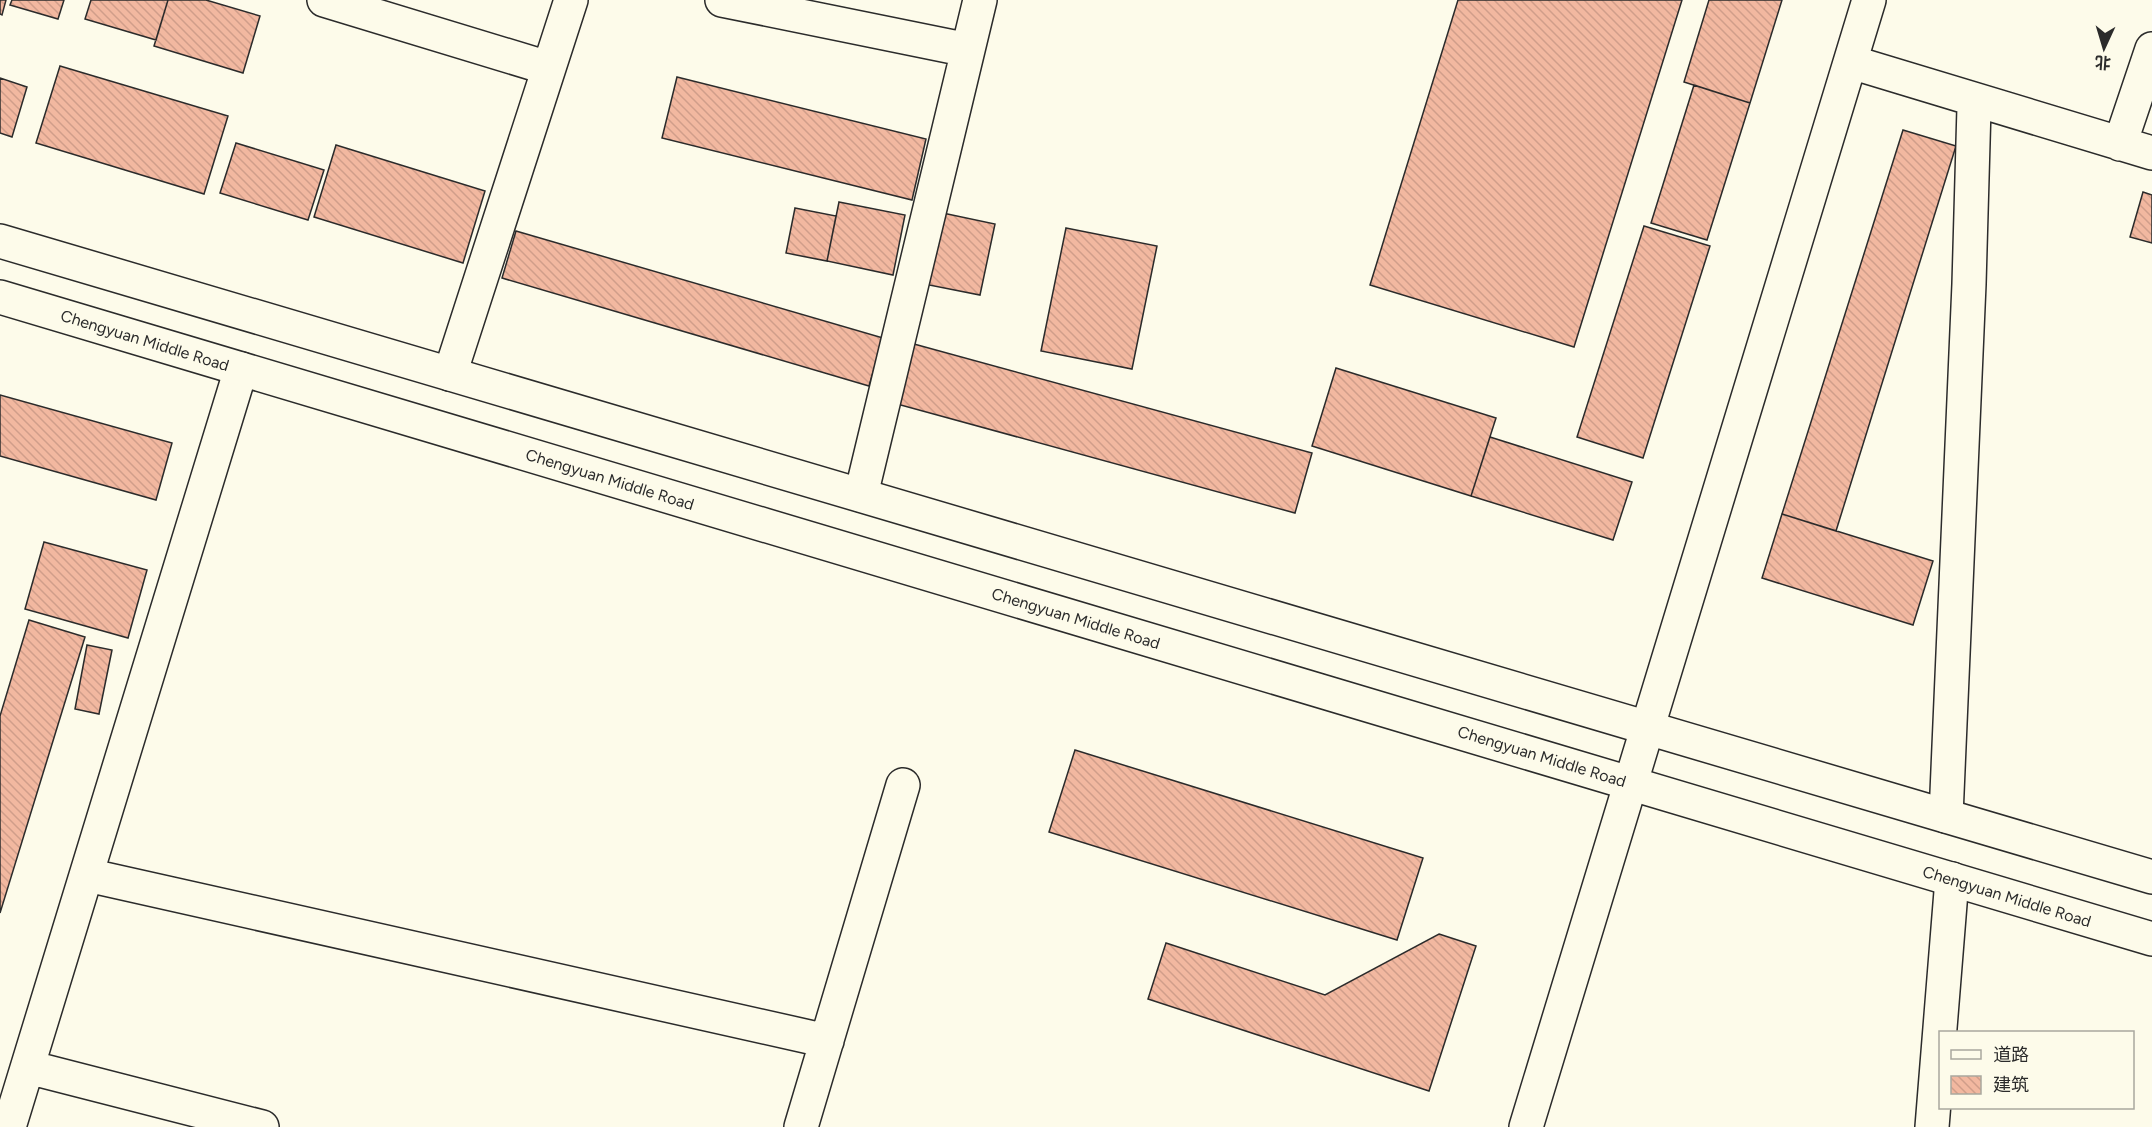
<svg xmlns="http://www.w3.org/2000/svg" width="2152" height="1127" viewBox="0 0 2152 1127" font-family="Figtree,'Noto Sans SC',sans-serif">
<defs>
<pattern id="building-back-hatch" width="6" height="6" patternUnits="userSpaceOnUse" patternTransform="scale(1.5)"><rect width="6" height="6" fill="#f2b8a0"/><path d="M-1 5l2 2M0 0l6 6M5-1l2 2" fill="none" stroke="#d09e8a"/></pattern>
</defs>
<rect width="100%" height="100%" fill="#fdfbea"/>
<path fill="url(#building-back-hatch)" stroke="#2b2b2b" stroke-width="1.5" d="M0,0H6L2,15L0,14Z
M12,0H64L58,19L10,5Z
M91,0H168L156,40L85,19Z
M168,0H206L260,16L243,73L154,46Z
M1458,0H1682L1574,347L1370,285Z
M1709,0H1782L1750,103L1684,82Z
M60,66L228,116L204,194L36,143Z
M677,77L926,139L912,200L662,138Z
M0,78L27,87L12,137L0,133Z
M1694,85L1750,103L1707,240L1651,223Z
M1903,130L1956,146L1836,531L1782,514Z
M236,143L324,170L308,220L220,193Z
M336,145L485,191L463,263L314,217Z
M2143,192L2152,195V243L2130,237Z
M839,202L905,215L893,275L827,261Z
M795,208L836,216L827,261L786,253Z
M938,212L995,224L980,295L924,284Z
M1644,226L1710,246L1643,458L1577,437Z
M1066,228L1157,246L1132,369L1041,351Z
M516,231L883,338L869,386L502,278Z
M914,344L1312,453L1295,513L897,404Z
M1336,368L1496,418L1471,496L1312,446Z
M0,395L172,443L156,500L0,456Z
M1490,437L1632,482L1613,540L1471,496Z
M1782,514L1933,561L1913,625L1762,578Z
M44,542L147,570L128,638L25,609Z
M29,620L85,637L0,913V716Z
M87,645L112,650L99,714L75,709Z
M1075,750L1423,858L1397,940L1049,832Z
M1439,934L1476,946L1429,1091L1148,999L1166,943L1325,995Z"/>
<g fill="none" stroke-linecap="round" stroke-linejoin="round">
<g stroke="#2b2b2b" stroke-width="36">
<path id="minor" d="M324,0L548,68
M722,0L968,50
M1851,62L2152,153
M2120,144L2152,49
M450,374L571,0
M861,495L980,0
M1946,816L1969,284L1974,107
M87,875L827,1041
M28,1067L262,1127
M9,1127L241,369
M801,1127L903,785
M1526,1127L1869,0
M1932,1127L1952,879"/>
</g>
<g stroke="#2b2b2b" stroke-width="36">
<path id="major" d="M0,241L2152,877
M0,297L2152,939"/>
</g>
<use href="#minor" stroke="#fdfbea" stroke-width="33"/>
<use href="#major" stroke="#fdfbea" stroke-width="33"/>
</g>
<g text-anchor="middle" stroke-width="4.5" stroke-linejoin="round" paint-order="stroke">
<g font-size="16" fill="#2b2b2b" stroke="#fdfbea">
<text transform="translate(145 340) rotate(17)" y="6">Chengyuan Middle Road</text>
<text transform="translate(610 479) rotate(17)" y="6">Chengyuan Middle Road</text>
<text transform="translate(1076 618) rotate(17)" y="6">Chengyuan Middle Road</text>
<text transform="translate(1542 756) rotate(17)" y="6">Chengyuan Middle Road</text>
<text transform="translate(2007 896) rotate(17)" y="6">Chengyuan Middle Road</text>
</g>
</g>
<rect x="1939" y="1031" width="195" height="78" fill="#fdfbea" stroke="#a9a89e" stroke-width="1.5"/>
<rect x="1951" y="1050" width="30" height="9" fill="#fdfbea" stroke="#a9a89e" stroke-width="1.5"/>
<text x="1993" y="1061" font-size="18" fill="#2b2b2b">道路</text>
<rect x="1951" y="1076" width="30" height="18" fill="url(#building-back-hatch)" stroke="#a9a89e" stroke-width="1.5"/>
<text x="1993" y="1091" font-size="18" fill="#2b2b2b">建筑</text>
<g transform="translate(2104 48) rotate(184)" stroke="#fdfbea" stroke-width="4.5" paint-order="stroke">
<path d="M0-4.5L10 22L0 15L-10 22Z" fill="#2b2b2b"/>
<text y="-9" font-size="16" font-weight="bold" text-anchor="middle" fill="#2b2b2b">北</text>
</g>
</svg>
